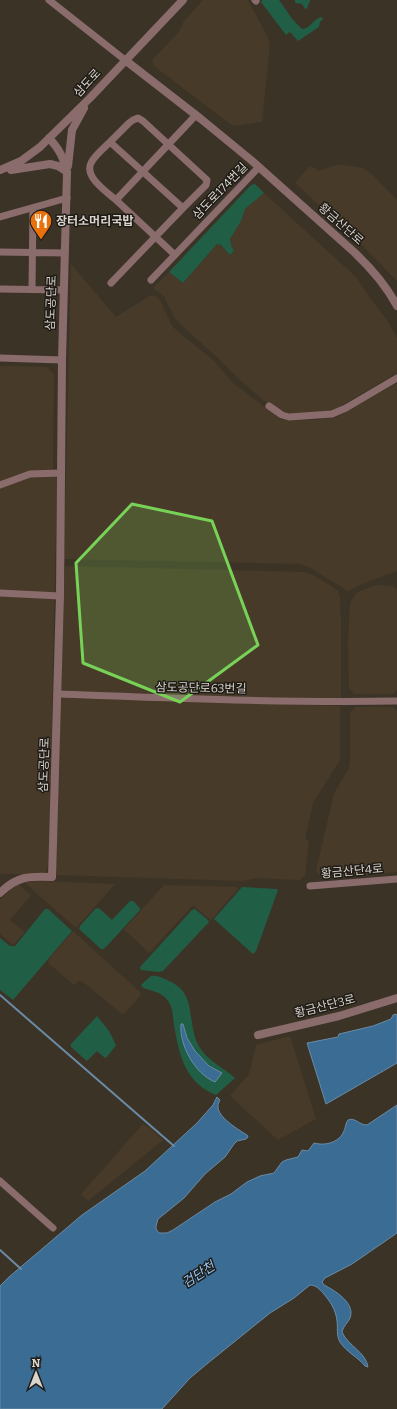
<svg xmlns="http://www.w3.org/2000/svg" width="397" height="1409" viewBox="0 0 397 1409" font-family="Bitter,'Noto Sans KR',serif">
<rect width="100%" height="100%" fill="#3c3327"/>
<path fill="#473a28" d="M203,0H248L267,36L270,43L262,122L233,126L154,66L152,60L178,33L184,21Z
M336,165H344L363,168L373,175L397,200V281L359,242L295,183L310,166L319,171Z
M264,193L357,278L370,298L387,320L397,338V373L334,410L328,412L288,413L264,401L241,381L217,357L179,323L174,317L164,296L153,288L169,272L183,283L217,244L220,245L231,255L234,251L231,245L230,239L241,221L245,209Z
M71,264L116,317L151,295L157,297L161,302L171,324L174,328L214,361L233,383L282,420H314L337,417L397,383V571L360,585L348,591L309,567L301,564L64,559Z
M0,366L47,367L54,374L53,468L57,480L50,803L48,865L46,872L40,874H0Z
M65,566L302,572L311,574L330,585L337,590L340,596L341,625V698L340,699L225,697L61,691Z
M375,585L393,586L397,589V690L393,694H354L349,688L348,644L350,603L356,593Z
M70,698L340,706V760L313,803L305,839L309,841L305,875L300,880L256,878L242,881L57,875L55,874L61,700L63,698Z
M356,707H393L397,711V872L323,878L316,871L334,793L348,770L350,763V713Z
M38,881L115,884L76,928L25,883L26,882Z
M18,884L31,895L10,920L25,932L13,945L0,934V900L11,889Z
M164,885L237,887L238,889L211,920L193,905L149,953L124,929Z
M73,931L141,993L140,996L123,1015L82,981H79L75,984H73L48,963L49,959Z
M290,1036L316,1119L278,1140L230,1096L249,1074L256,1045Z
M143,1124L150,1128L163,1140L88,1201L81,1194Z"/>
<path fill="#205f45" d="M262,0H279L293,20L302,29C310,29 313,19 322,17L323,19L320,22L319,27L298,41L290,32L286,35L261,2Z
M295,0H310V1L307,8L305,9L302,4L295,3Z
M255,184L264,193L245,209L241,221L230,239L231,245L234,251L230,255L221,245L217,244L183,283L169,272L251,185Z
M242,887L277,889L278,890L256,951L253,954L214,919Z
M130,901H133L139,907L140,910L104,949H101L79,929L80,926L96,908L100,909L112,920Z
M45,909H48L72,931L13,1000L0,990V938L10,946H15Z
M195,909L208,920L209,922L163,971L159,972L141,970L140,968L141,966L192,910Z
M151,976C157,975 163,978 169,981C199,994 185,1024 200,1048C208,1061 224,1068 235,1078L216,1095C185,1083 179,1054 174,1025C173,1018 173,1010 170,1004C162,988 144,992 141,985Z
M97,1016L109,1031L116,1045L107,1057L105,1058L97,1051L87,1061L71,1047V1044Z"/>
<path fill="#3b6c94" stroke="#6a8ba5" d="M396,1014L397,1015V1063L326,1104L307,1043L338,1037L339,1034L373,1026L391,1019L393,1015Z
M181,1024H183L187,1038L195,1051L209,1066L222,1073L215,1082C195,1074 179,1045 181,1024Z
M217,1097L220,1100C219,1102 218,1104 218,1106C217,1117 239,1130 247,1135L248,1137L246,1139L237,1141L234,1144L225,1157L205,1174L184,1198L158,1219L156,1226V1229L159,1233H167L173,1230L215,1202L231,1194L247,1182L260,1176L274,1173L282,1162L286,1160L298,1157L302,1150L308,1151L314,1143C324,1146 338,1143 343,1133C346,1128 345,1124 348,1120C355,1117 359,1125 367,1125L397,1105V1233L352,1264L325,1278L322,1282L324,1285C334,1290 356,1303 350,1318C348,1323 343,1326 342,1332C348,1346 366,1352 368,1367L365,1366C358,1357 346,1352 340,1342C336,1335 338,1328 337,1321C336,1310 330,1301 323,1293C319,1289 316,1285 310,1285L294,1298L270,1313L208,1363L190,1378L162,1409H0V1286L9,1277L82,1215L145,1171L197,1123L213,1105Z"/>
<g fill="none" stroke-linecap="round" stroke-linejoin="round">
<path stroke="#6a8ba5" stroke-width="2" d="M0,995L174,1146
M0,1250L21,1269"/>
<path stroke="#8a6c6d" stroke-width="7" d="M49,0L125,60
M255,0L256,1
M138,118L143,121L207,180L206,185L183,208L110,142L129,123L133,120Z
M110,142C104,148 94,156 91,163C84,177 107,192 116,200
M0,217L67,198
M0,252L65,253
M175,255L116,200L196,115
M151,280L259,167
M111,283L183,208
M0,289L64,290
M32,289L33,208
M0,358L62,360
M269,406L282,415L289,417L332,414L346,408L397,378
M0,485L30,474L61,473
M0,593L60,596
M57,694C170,698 284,703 397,701
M310,886L397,879
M0,1181L53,1228"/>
<path stroke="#8a6c6d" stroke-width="8" d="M125,60L201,119L251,160L354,252C371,268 386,285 397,306
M68,166L72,130L84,108
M0,170L21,161L40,147L90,98L183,0
M11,170L50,164L58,166L67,172
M0,893C17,876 29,876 52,877L60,596L62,360L67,172C64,158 59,149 49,138
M258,1035L339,1016L397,998"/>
</g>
<path fill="#78d258" fill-opacity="0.2" stroke="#78d258" stroke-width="3" stroke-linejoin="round" d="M132,504L212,521L258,645L180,702L83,663L76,563Z"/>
<defs>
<g id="restaurant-pin" transform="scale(1.15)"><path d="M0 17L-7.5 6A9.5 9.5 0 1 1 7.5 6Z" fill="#e8710a" stroke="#1f1b16"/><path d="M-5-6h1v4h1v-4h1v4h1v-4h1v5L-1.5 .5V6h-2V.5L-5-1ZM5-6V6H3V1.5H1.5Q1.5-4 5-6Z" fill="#fff"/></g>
</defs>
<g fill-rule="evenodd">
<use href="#restaurant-pin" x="41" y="221"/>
</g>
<g text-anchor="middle" stroke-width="3" stroke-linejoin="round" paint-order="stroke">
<g font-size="12" fill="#d9d4cc" stroke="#1f1b16">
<text transform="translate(87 83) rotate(-47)" y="4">삼도로</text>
<text transform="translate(220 191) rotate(-46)" y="4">삼도로174번길</text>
<text transform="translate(341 224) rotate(42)" y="4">황금산단로</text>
<text transform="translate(51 303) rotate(-88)" y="4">삼도공단로</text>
<text transform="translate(201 688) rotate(1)" y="4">삼도공단로63번길</text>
<text transform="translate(44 765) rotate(-88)" y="4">삼도공단로</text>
<text transform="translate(352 871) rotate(-5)" y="4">황금산단4로</text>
<text transform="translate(325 1006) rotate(-14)" y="4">황금산단3로</text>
</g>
<g font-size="12" font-weight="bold" fill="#d9d4cc" stroke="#1f1b16" text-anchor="start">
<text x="56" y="225">장터소머리국밥</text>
</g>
<g font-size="13" font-style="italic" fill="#92c9fb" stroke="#1f1b16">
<text transform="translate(198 1274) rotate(-33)" y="5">검단천</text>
</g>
</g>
<g transform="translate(36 1373)" stroke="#1f1b16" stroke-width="3" paint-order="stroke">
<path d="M0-3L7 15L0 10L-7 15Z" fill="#d9d4cc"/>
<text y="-6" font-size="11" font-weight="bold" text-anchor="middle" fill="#d9d4cc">N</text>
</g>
</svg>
